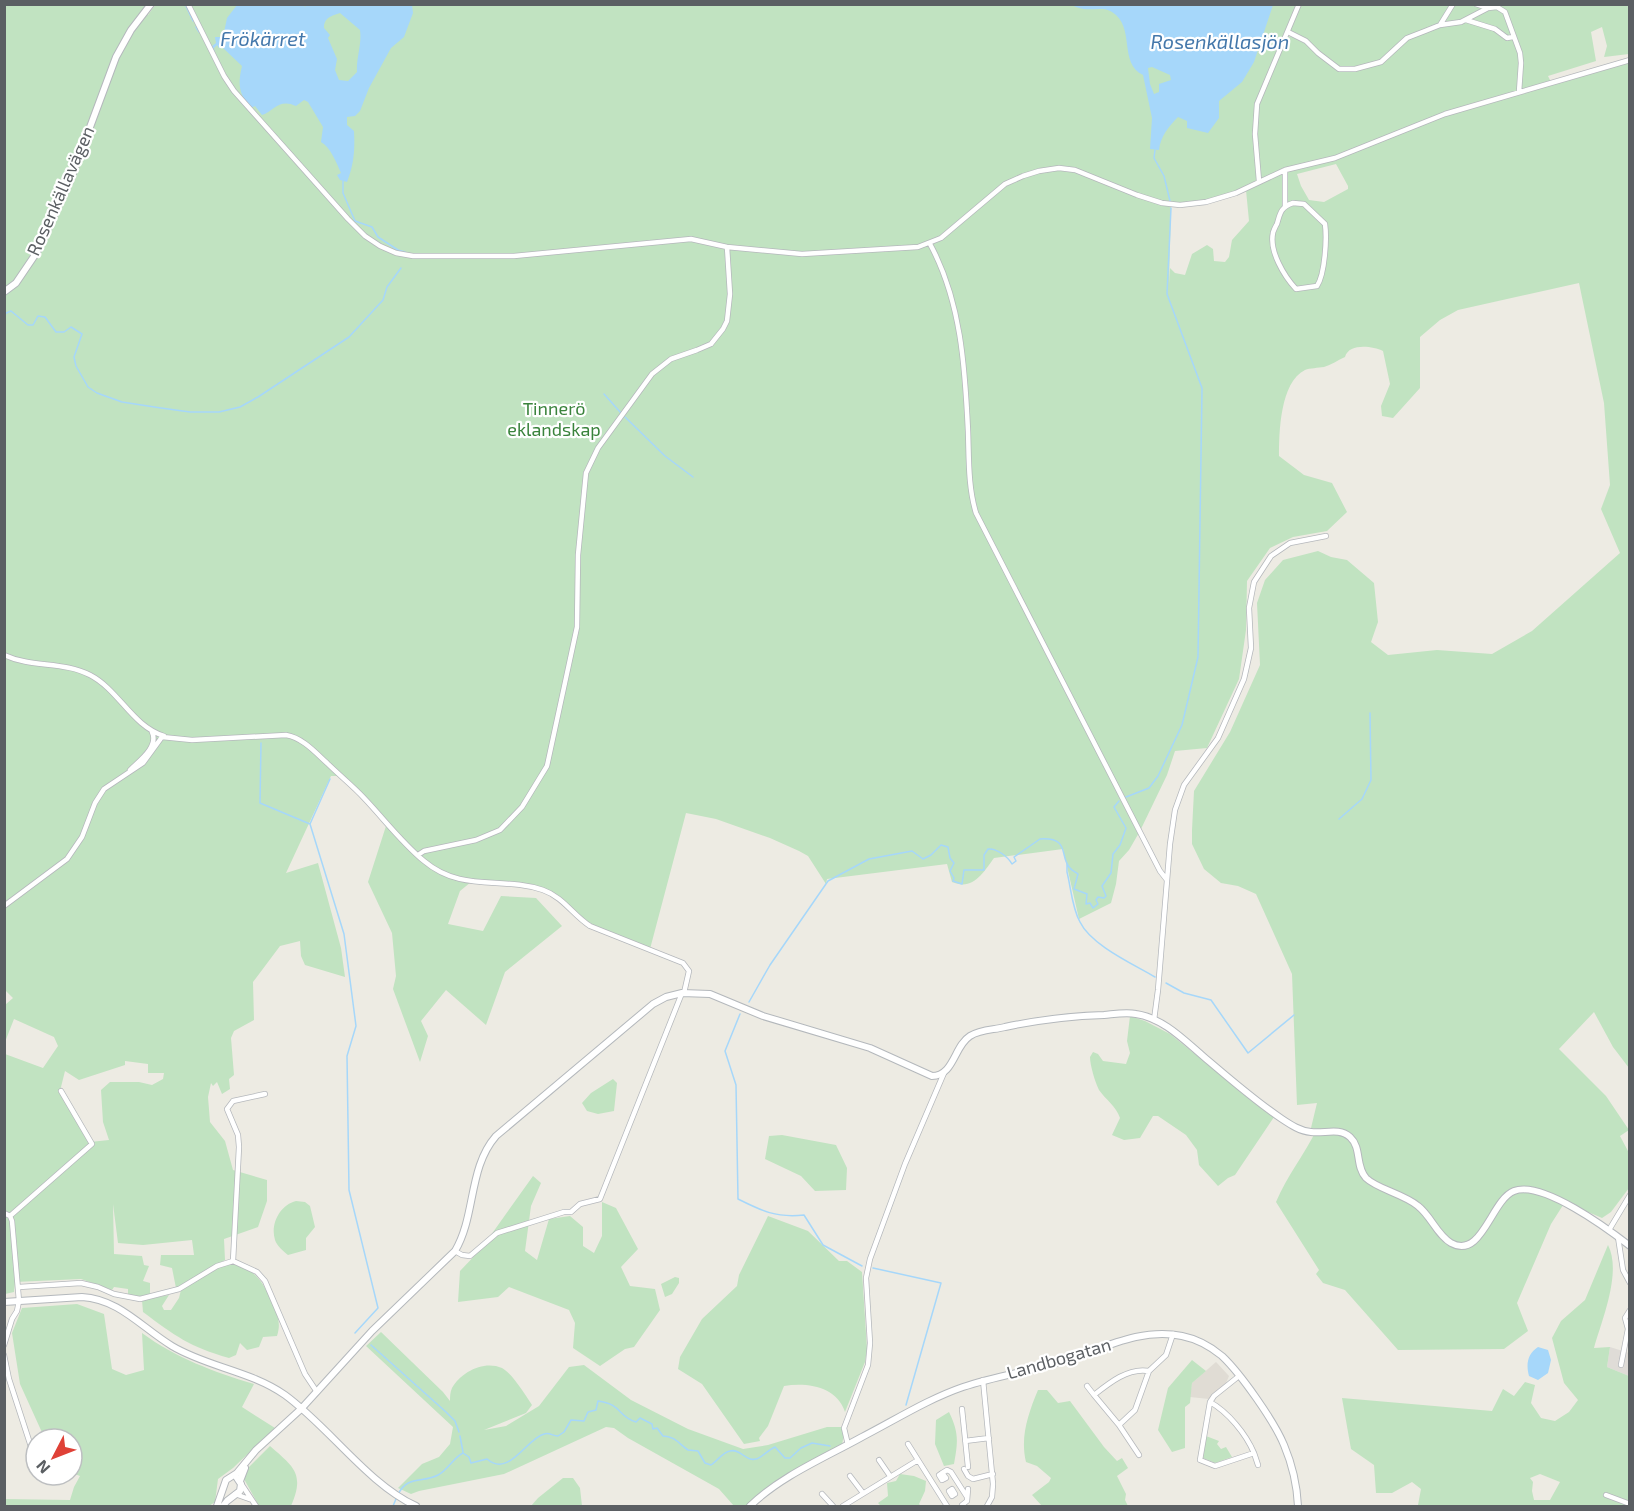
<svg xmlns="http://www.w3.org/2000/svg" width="1634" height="1511" viewBox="0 0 1634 1511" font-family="'Exo 2',sans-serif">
<rect width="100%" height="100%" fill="#edebe3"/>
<path fill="#dfdcd7" d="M1610,1347L1629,1353V1376L1607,1367Z"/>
<path fill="#e0dcd4" d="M1216,1362L1229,1376L1225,1385L1209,1399L1190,1397L1192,1383Z"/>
<path fill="#c1e3c1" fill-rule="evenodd" d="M156,4L1629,5V54L1604,57L1607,46L1602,27L1591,32L1596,61L1548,76L1552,84L1629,62V1068L1613,1047L1594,1012L1559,1049L1606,1096L1629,1130L1620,1136L1629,1153V1188L1611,1212L1602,1218L1565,1202L1551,1224L1517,1303L1528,1331L1504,1349L1398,1350L1345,1290L1323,1283L1316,1274L1319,1270L1276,1202C1287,1176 1304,1155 1317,1129L1311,1128L1317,1103L1297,1105L1292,974L1256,894L1238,886L1221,883L1204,869L1192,844V830L1194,791L1230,732L1260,665L1257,603L1265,580L1283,560L1318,551L1331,557L1347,560L1374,583L1378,622L1371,642L1388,655L1437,650L1492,654L1532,631L1620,553L1601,509L1610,485L1604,403L1579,283L1458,310L1440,320L1420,337V388L1393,418L1382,416L1381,406L1390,384L1383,351C1372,346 1349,343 1345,357C1338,360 1331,365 1324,367C1318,368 1310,368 1305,370C1280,382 1279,433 1279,456L1304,475L1332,483L1347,512L1327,531L1293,537L1270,548L1247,581L1246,630L1239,679L1207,748L1175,751L1167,775L1140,831L1129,850L1119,861L1116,884L1111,903L1079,919L1063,849L994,858C983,873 973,891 952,882L947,864L827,879L826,884L808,856L799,851L770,838L716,819L686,813L650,949C628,941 604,935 585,922C570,912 562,898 545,891C522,882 495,885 471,882L460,891L448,924L483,931L501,896L536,898L562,926L505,972L486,1025L446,990L421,1021L428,1036L420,1062L393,989L396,976L392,933L368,882L386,826L394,831L365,798L342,776H331L286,873L318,863L341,948L345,977L305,965L301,956L300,941L280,946L253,982L254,1020L234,1031L231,1038L234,1075L229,1079L230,1089L222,1094L217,1082L213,1086L211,1083L208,1097L210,1122L225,1141L233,1170L267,1180V1201L258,1227L224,1239L225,1260L176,1288L172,1268L160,1265L161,1255H194L192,1240L143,1245L118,1243L113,1204L114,1254L142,1256L144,1265L149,1266L143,1281L150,1283V1295L140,1297L128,1295V1289L114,1287L112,1290L81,1279L15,1282L14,1292L5,1294V1054L43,1068L58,1046L54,1037L14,1019L5,1042V1005L13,998L4,989L5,5H147L148,15ZM1288,33L1301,39L1288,36L1259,104L1257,135L1258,168L1263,181L1246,190L1249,221L1232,240L1229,257L1225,262L1214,261L1213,249L1207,245L1192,254L1185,275L1175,273L1170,268L1169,284L1171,204C1207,203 1228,198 1259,181L1257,176L1255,134L1257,104ZM1336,164L1348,186V189L1324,202L1309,200L1301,186L1297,174ZM125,1061L148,1064V1073H164L163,1079L152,1085L139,1082H110L101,1090L103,1122L109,1140L90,1142L60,1091L65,1071L79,1080L125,1065Z
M1130,1016L1145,1021L1170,1034L1274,1117L1235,1175L1228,1178L1218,1186L1199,1165L1197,1150L1186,1135L1158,1116H1153L1140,1138L1124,1140L1112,1135L1120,1118C1116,1106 1106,1100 1099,1090C1095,1082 1090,1065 1090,1057L1093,1052L1098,1054L1103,1061L1126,1064L1130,1053L1127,1041Z
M613,1079L617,1083L614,1111L598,1114L587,1111L582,1103L591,1093Z
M782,1135L836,1145L847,1168L846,1190L815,1191L801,1176L765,1159L769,1136Z
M533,1176L541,1183L531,1206L525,1251L537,1260L549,1219L570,1216L583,1227V1246L594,1253L602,1236V1202L616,1208L638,1249L621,1267L630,1286L655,1289L660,1310L634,1347L625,1349L600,1366L573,1348L575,1323L569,1310L509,1287L498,1297L458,1302L460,1271L481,1249Z
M296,1201L305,1202L310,1206L315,1227L306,1238V1250L288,1255C283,1251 277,1246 275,1240C270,1224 280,1205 296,1201Z
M768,1216L808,1231L839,1261H847L862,1272L867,1349L865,1362L845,1412C837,1387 808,1382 784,1386L768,1426L759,1438L760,1441L744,1444L702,1384L678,1369L680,1357L702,1319L737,1286L739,1275Z
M1608,1245C1622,1272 1602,1320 1594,1348L1610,1347L1607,1367L1629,1376V1506H1414L1418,1505L1421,1489L1412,1482L1392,1493H1376L1374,1465L1351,1449L1342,1398L1492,1411L1503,1389L1514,1396L1525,1382L1535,1385L1531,1403L1541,1418L1555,1421L1569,1412L1578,1400L1564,1383L1552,1338L1561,1321L1585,1300ZM1540,1474L1560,1482L1550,1500H1534L1532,1491L1533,1482L1530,1478Z
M227,1264C254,1265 264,1283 273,1305C278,1317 281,1323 277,1336L263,1337L259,1347L247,1350L240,1343L236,1355L229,1358C190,1347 175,1336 143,1312L142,1300L169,1295L162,1306L164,1310H171L179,1298L181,1290L219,1266Z
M675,1277L679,1278V1283L672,1294L665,1297L661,1284Z
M77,1304L104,1314L112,1369L126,1375L144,1370L142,1333C176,1358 214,1372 254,1384L242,1407L275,1428L233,1468L218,1479L215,1502L209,1506H5L4,1499L70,1500L74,1487L80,1476L72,1473V1439H45L20,1384L12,1333L22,1308Z
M381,1332L443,1392L450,1401C450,1397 450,1392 452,1388C461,1372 484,1360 502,1368C512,1373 526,1396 532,1405L526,1413L484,1430L506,1426L539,1406L569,1367L584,1365L631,1400L688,1429L743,1449L768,1445L827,1427H842L844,1434L842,1445L749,1506H734L719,1489L628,1438L614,1428L606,1427L504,1474L419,1491L411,1494L398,1488L422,1464L439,1457L450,1444L453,1427L366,1346Z
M1192,1360L1206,1371L1192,1383L1190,1403L1185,1407V1448L1172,1452L1158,1430L1168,1388Z
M1038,1390H1047L1058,1403L1070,1401L1104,1447L1117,1461L1122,1458L1128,1468L1117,1476L1126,1494L1125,1500L1128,1506H1042L1032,1495L1049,1482L1051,1478L1037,1466L1026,1462C1020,1437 1028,1414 1038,1390Z
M949,1412C959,1433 958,1441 954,1464L944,1466L935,1444L936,1420Z
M1206,1436L1219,1441L1217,1444L1221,1449L1226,1447L1232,1457L1215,1463L1203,1458Z
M270,1446C294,1467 305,1474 291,1506H259L244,1479L248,1468Z
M900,1474L914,1476L926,1481L925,1491L919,1504L921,1506H881L878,1503L888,1496L887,1483L896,1481Z
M563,1478H573L580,1488L582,1506H531L538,1498Z"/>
<path fill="#a6d7fa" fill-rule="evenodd" d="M303,4L305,7L307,4L412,5L413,13L404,37L391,48L369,88L360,111L355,116L347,117V125L354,131C355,150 354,164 347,182L340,180L337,175L341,173C336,162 331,148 321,142L323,127L308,102L304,100L296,106C279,98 274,111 262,115L255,106L251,108C238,94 238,83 242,66L222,47L219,48L217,45L214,48L215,53L212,46L216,43L215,37H223L227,18L237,5ZM340,13L360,30C362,45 356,58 357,72L348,81L339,80L335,70L337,59L328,38L330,35L324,28C324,17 332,16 340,13Z
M1072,5H1273L1254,62L1242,82L1219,101V118L1208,133L1187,128V121L1178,117C1169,126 1160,137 1159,150L1150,149L1152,118L1143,75C1118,63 1136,27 1112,12C1101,5 1088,14 1072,5ZM1152,67L1170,75L1171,80L1159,84V92L1154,94L1150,84L1148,68Z
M1538,1347L1548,1350L1551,1360L1548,1373L1538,1380L1529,1376C1526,1365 1527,1354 1538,1347Z"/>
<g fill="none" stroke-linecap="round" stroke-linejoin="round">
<path stroke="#a6d7fa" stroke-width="1.5" d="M185,4L193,21
M196,27L199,32
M1155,150L1154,158L1164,176L1170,201
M343,181V193L355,221L372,227L378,237L398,250L405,252
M4,314L11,311L28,325H33L38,316L45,317L56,332H64L71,327L82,334L74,357L76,366L88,387L97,393L122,402L161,408L190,412H219L240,407L258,397L349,337L383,300L387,287L401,268
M604,394L621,413
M625,417L665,456L693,477
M261,743L260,803L310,824L344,934L356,1026L347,1056L349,1190L378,1308L355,1333
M1126,797L1149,788L1158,776L1182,725L1198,657L1202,388L1167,294L1171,208
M1339,819L1362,799L1371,780L1370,713
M310,824L330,779
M1067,864V872C1071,888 1072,908 1080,922C1091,945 1133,964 1155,977
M1166,983L1184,993L1211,1000L1248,1053L1294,1015
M749,1002L770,965L828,881L869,859L912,851L923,859L931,855L941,845L948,847L950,858L954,863L950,871L954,878L953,881L962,884L964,870H984V855L988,849C997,848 1008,857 1012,864L1016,861L1014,857L1040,839C1071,837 1059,857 1070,868C1072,871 1076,872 1078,874L1074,889L1087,894L1086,904L1090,903L1093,908L1098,904L1096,900L1098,897L1104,898L1106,896L1102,886L1111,873L1113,854L1120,845L1126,828L1114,807L1119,801
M740,1014L725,1051L736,1085L738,1199C762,1211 776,1218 804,1215L823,1245L862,1266
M873,1268L941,1283L906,1405
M371,1345L446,1412L455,1421L459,1432
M460,1436L463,1452
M398,1495C406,1475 424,1483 438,1475C448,1470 453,1458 463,1453L469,1457L471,1463L487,1459C509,1478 526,1439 544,1434C550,1432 552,1436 558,1436L564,1432L571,1420L584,1421L588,1412L596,1410L598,1401C622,1404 618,1417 636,1422L640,1418L652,1424L653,1429L657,1428L663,1436C675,1436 680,1445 688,1450L698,1451L705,1463L711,1465C717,1461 723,1452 730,1451C740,1448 746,1462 756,1459C760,1459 768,1450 775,1447L785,1458H790L801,1448L812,1443L830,1446
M393,1506L396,1499"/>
<g stroke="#b5b8bc" stroke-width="6">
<path id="street" d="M188,4L224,76L234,91L348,219L365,236L380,246L396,253L413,256H514L691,239L727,247L802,254L918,247L941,238L1005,184L1023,176L1039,171L1059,168L1075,170L1137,195L1162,203L1180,205L1206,202L1236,193L1285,170L1335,158L1445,114L1630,60
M1476,4L1488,8
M1466,20L1495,29L1507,38L1513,37
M1440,25L1453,4
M1288,32L1306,41L1318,53L1339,69H1355L1381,62L1407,38L1425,31L1440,25L1461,22L1488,8L1497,7L1505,12L1520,53L1521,63L1519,92
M1285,170V206
M1259,181L1255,134L1257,104L1299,4
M1293,203L1304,204L1325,224C1327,238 1325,274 1317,286L1296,289C1284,276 1269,251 1273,233C1273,232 1276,225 1277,224C1280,213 1281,207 1293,203Z
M930,244C961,301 965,367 968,431C969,458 968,487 976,513L1160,871L1167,880
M4,655C32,668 63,661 90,675C119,690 132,726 164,736
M130,770C139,761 159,747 152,732
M418,855L424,851L476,840L500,830L522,807L547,766L577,627L578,555L586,473L598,448L652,374L671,359L697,350L711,344L723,329L727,321L730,294L727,247
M4,906L67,859L82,837L95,803L104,789L143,763L162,737L192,740L286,735C303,738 315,752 327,763C339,775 353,786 364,798C384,819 402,843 424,861C462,893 502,876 543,890C563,897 573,915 590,926L683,963L689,971L684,993
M1154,1020L1158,990L1170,844L1175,810L1184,785L1218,738L1244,679L1251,648L1249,608L1254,582L1271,556L1290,543L1326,536
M4,1213L10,1216L12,1221L19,1301L17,1311L12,1319L4,1345
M10,1216L92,1144L61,1091
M1609,1230L1630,1195
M1618,1237L1623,1270L1630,1283
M455,1251L462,1255L470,1256L497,1233L564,1212H571L580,1204L600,1199L682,993
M233,1261L257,1272L265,1281L305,1374L317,1392
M19,1287L81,1283L98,1287L114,1294L140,1299L179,1289L217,1266L233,1261L239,1147L238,1135L227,1109L233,1101L265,1094
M4,1355L9,1379L36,1462
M1621,1365L1628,1329L1625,1318L1630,1310
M983,1380L993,1484L992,1497L987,1506
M1087,1386L1094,1395
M1210,1402C1228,1412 1246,1434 1254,1453L1215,1466L1200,1460L1210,1402L1214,1396L1239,1376
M962,1409L968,1467
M1119,1425L1135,1410L1149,1371
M965,1441L989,1438
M908,1444L947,1506
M848,1445L844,1428L868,1365L870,1343L866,1278L870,1259L905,1164L944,1073
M1254,1453L1258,1465
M1139,1455L1119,1425L1094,1395C1109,1383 1129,1367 1149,1371L1166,1355L1173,1334
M879,1460L890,1476
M964,1469L968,1476L973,1479L993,1474
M942,1473L947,1470L951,1472L967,1497
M942,1473L946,1478L942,1480L939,1475Z
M850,1476L863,1493
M242,1485L256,1506
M952,1489L955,1494L952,1496L949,1491Z
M235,1494L252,1500
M822,1494L833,1506
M1606,1495L1630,1504
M962,1505L967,1501L968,1489
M843,1506L918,1460"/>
</g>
<g stroke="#b4b8bc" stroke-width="8">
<path id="secondary" d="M4,292L16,283L37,252L70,181L116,57L131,30L151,4
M4,1302L82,1297C119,1299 142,1328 172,1346C207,1367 251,1371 285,1395C329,1427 368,1484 416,1506
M240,1481L245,1468
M217,1506L226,1480L237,1473L256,1450L301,1409L372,1331L455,1251C476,1216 468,1168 496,1136L653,1004L666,997L682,993L710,994L763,1016L870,1048L932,1076C954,1076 954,1046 970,1036C981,1029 994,1030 1005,1027C1038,1020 1071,1016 1104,1015C1115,1014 1126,1012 1136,1014C1163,1018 1184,1040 1204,1057C1229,1078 1255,1101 1282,1119C1291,1125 1300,1131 1311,1132C1324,1134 1339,1127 1350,1137C1362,1148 1355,1166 1366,1178C1377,1189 1404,1194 1418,1206C1431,1216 1437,1235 1451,1243C1482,1260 1491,1200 1514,1191C1542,1180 1608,1229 1630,1246
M223,1506L227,1501L240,1491L241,1484L237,1478
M750,1506C781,1476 824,1458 862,1437C895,1420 928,1399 963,1387C996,1376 1031,1371 1064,1361C1102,1349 1141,1327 1182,1336C1197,1339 1210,1346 1222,1356C1241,1374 1274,1421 1284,1445C1292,1464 1297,1485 1298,1506"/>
</g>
<use href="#street" stroke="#fff" stroke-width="4.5"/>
<use href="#secondary" stroke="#fff" stroke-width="6"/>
</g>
<g text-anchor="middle" stroke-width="4.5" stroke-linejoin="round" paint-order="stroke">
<g font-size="18" fill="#5b5f63" stroke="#fff">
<text transform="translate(61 191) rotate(-66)" y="6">Rosenkällavägen</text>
<text transform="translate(1059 1359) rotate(-16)" y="6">Landbogatan</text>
</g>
<g font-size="18" fill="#3a833c" stroke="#fff">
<text x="554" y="415">Tinnerö<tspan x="554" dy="21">eklandskap</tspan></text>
</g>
<g font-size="20" font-style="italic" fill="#4478ab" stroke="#fff">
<text x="263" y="46">Frökärret</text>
<text x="1220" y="49">Rosenkällasjön</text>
</g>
</g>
<rect width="1634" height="1511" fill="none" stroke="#5b5f63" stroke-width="12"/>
<g transform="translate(54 1457) rotate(228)"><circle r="28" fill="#ffffff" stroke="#bdbfc1" stroke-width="1.5"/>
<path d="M0-4.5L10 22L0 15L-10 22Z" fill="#df4137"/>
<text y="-9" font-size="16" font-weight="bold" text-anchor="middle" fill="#5b5f63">N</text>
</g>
</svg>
